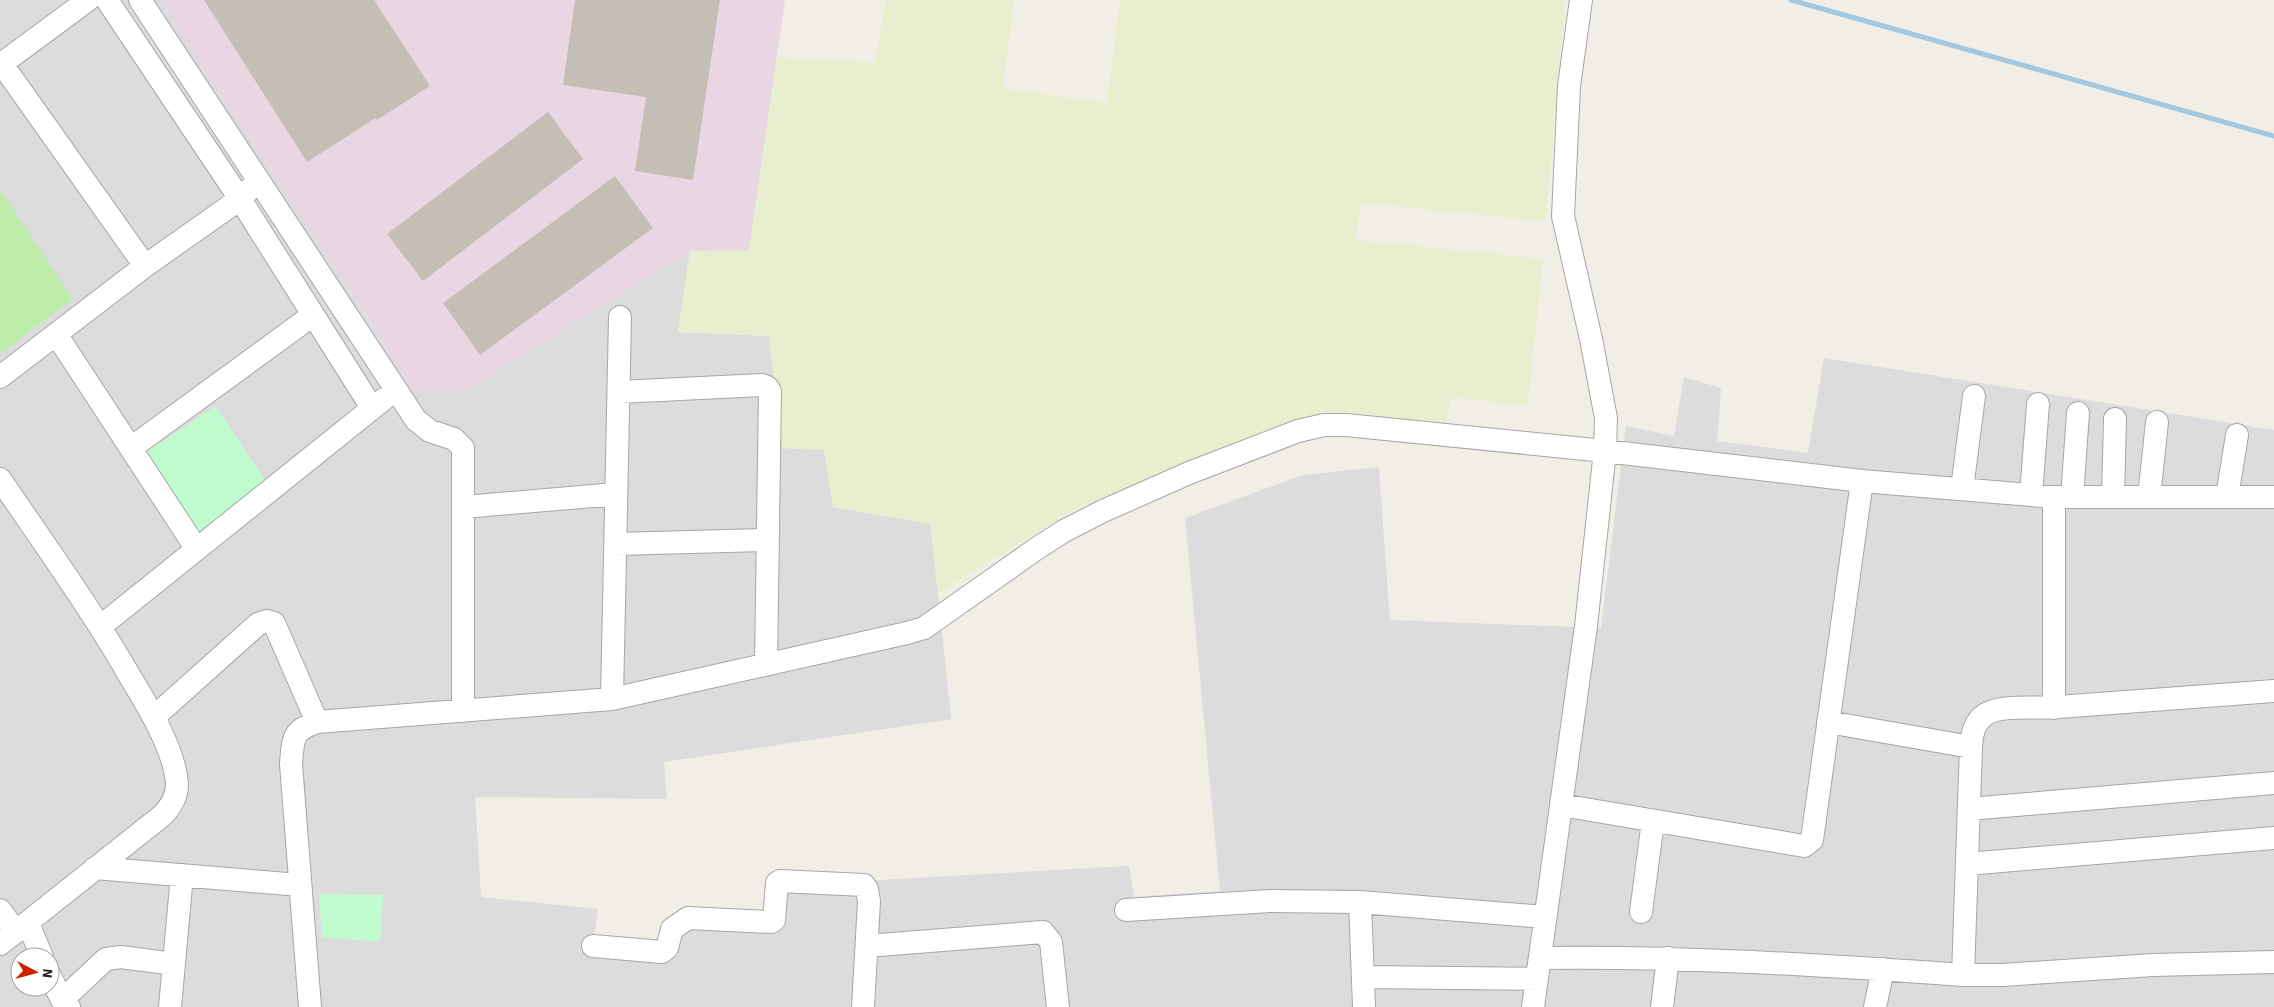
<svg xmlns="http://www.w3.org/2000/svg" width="2274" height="1007" viewBox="0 0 2274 1007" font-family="'Source Sans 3',sans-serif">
<rect width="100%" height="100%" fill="#f0eee5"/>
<path fill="#dddcdc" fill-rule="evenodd" d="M0,0H160L415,392H464L690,251L678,332L769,336L782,448L824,450L834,507L931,524L951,719L664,762L667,799L475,797L481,897L598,909L593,942L668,952L689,920L772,925L774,886L1129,866L1134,897L1220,891L1185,518L1303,475L1379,467L1390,620L1601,628L1626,426L1674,436L1684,377L1721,388L1717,441L1808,453L1824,358L2274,430V1007H0ZM20,957H50V987H20Z"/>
<path fill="#e9d6e3" d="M160,0H785L749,251H690L464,392H415Z"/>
<path fill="#e8efcf" d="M886,0H1014L1003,88L1107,103L1120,0H1565L1546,221L1361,203L1356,240L1543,259L1528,405L1451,398L1446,425L1325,412L1080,506L938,593L930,524L833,507L824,450L782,448L769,336L678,332L690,251L749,250L777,57L875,63Z"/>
<path fill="#beeca9" d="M0,189L73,299L0,354Z"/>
<path fill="#c0fccf" d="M215,406L268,485L199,534L144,454Z
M319,894L383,895L380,942L322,937Z"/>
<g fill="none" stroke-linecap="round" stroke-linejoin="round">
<path stroke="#a3c8df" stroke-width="5" d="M1791,0L2274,136"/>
</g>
<path fill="#c5beb4" d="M204,0H374L430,86L377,120L376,118L307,162Z
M575,0H720L693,180L635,171L646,97L563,85Z
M548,112L583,159L423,281L387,234Z
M615,176L653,228L480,355L443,303Z"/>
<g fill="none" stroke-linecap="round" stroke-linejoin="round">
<g stroke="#a6a6a6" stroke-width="24">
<path id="minor" d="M107,0L240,199L372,408
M140,0L416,420L430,431L454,439L463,448V711
M2,64L145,266
M0,65L88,0
M56,334L196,548
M0,377L145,266L240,199L250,189
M619,392L762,385L767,387L770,391L766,665
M131,448L313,315
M0,479C45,545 92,610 132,680C149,708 175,751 177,784C177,797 171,806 163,815L0,944
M1962,489L1974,396
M2031,495L2038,404
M2054,497V708
M2072,497L2078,413
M2113,497L2115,419
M2149,497L2157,422
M2227,497L2237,435
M464,507L616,494
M616,544L768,540
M101,626L384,399
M612,699L620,317
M154,717L258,624L267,621L274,623L317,722
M1828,722L1971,747
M1561,805L1804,846L1812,840L1862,481
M1969,809L2274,783
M1967,864L2274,838
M95,868L300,885
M1360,902L1364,1007
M0,910L16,932
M1126,910L1270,901L1360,902L1545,917
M1641,912L1653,821
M28,923L42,957
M593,946L662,952L667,948L672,929L688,918L771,922L774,920L777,883L780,881L864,885L867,889L869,901L863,1007
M867,946L1043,932L1051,942L1058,1007
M1540,958C1681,956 1822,965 1963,975H2002L2153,965L2274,962
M1963,975L1971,747C1972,733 1974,722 1986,714C2003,704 2038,709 2058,707C2130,702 2202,697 2274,691
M50,976L62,1000L69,1007
M1363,977L1537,979
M62,1000L106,959L121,957L174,964
M170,1007L182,875
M310,1007L291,764C293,739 292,730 317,722L612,699L907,633L924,628L1036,549L1064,531L1103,511L1189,473L1298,431L1324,425H1346L1605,451L1862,481L2054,497H2274
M1533,1007L1586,626L1605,451L1606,418L1591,339L1563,216L1569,86L1581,0
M1662,1007L1668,958
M1875,1007L1883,969"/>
</g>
<use href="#minor" stroke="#fff" stroke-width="22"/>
</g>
<g transform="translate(35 972) rotate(96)"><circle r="24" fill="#ffffff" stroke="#a5a5a5"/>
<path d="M0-4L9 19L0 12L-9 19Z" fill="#ce2300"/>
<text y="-8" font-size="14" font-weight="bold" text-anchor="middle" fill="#1f1f1f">N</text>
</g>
</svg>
